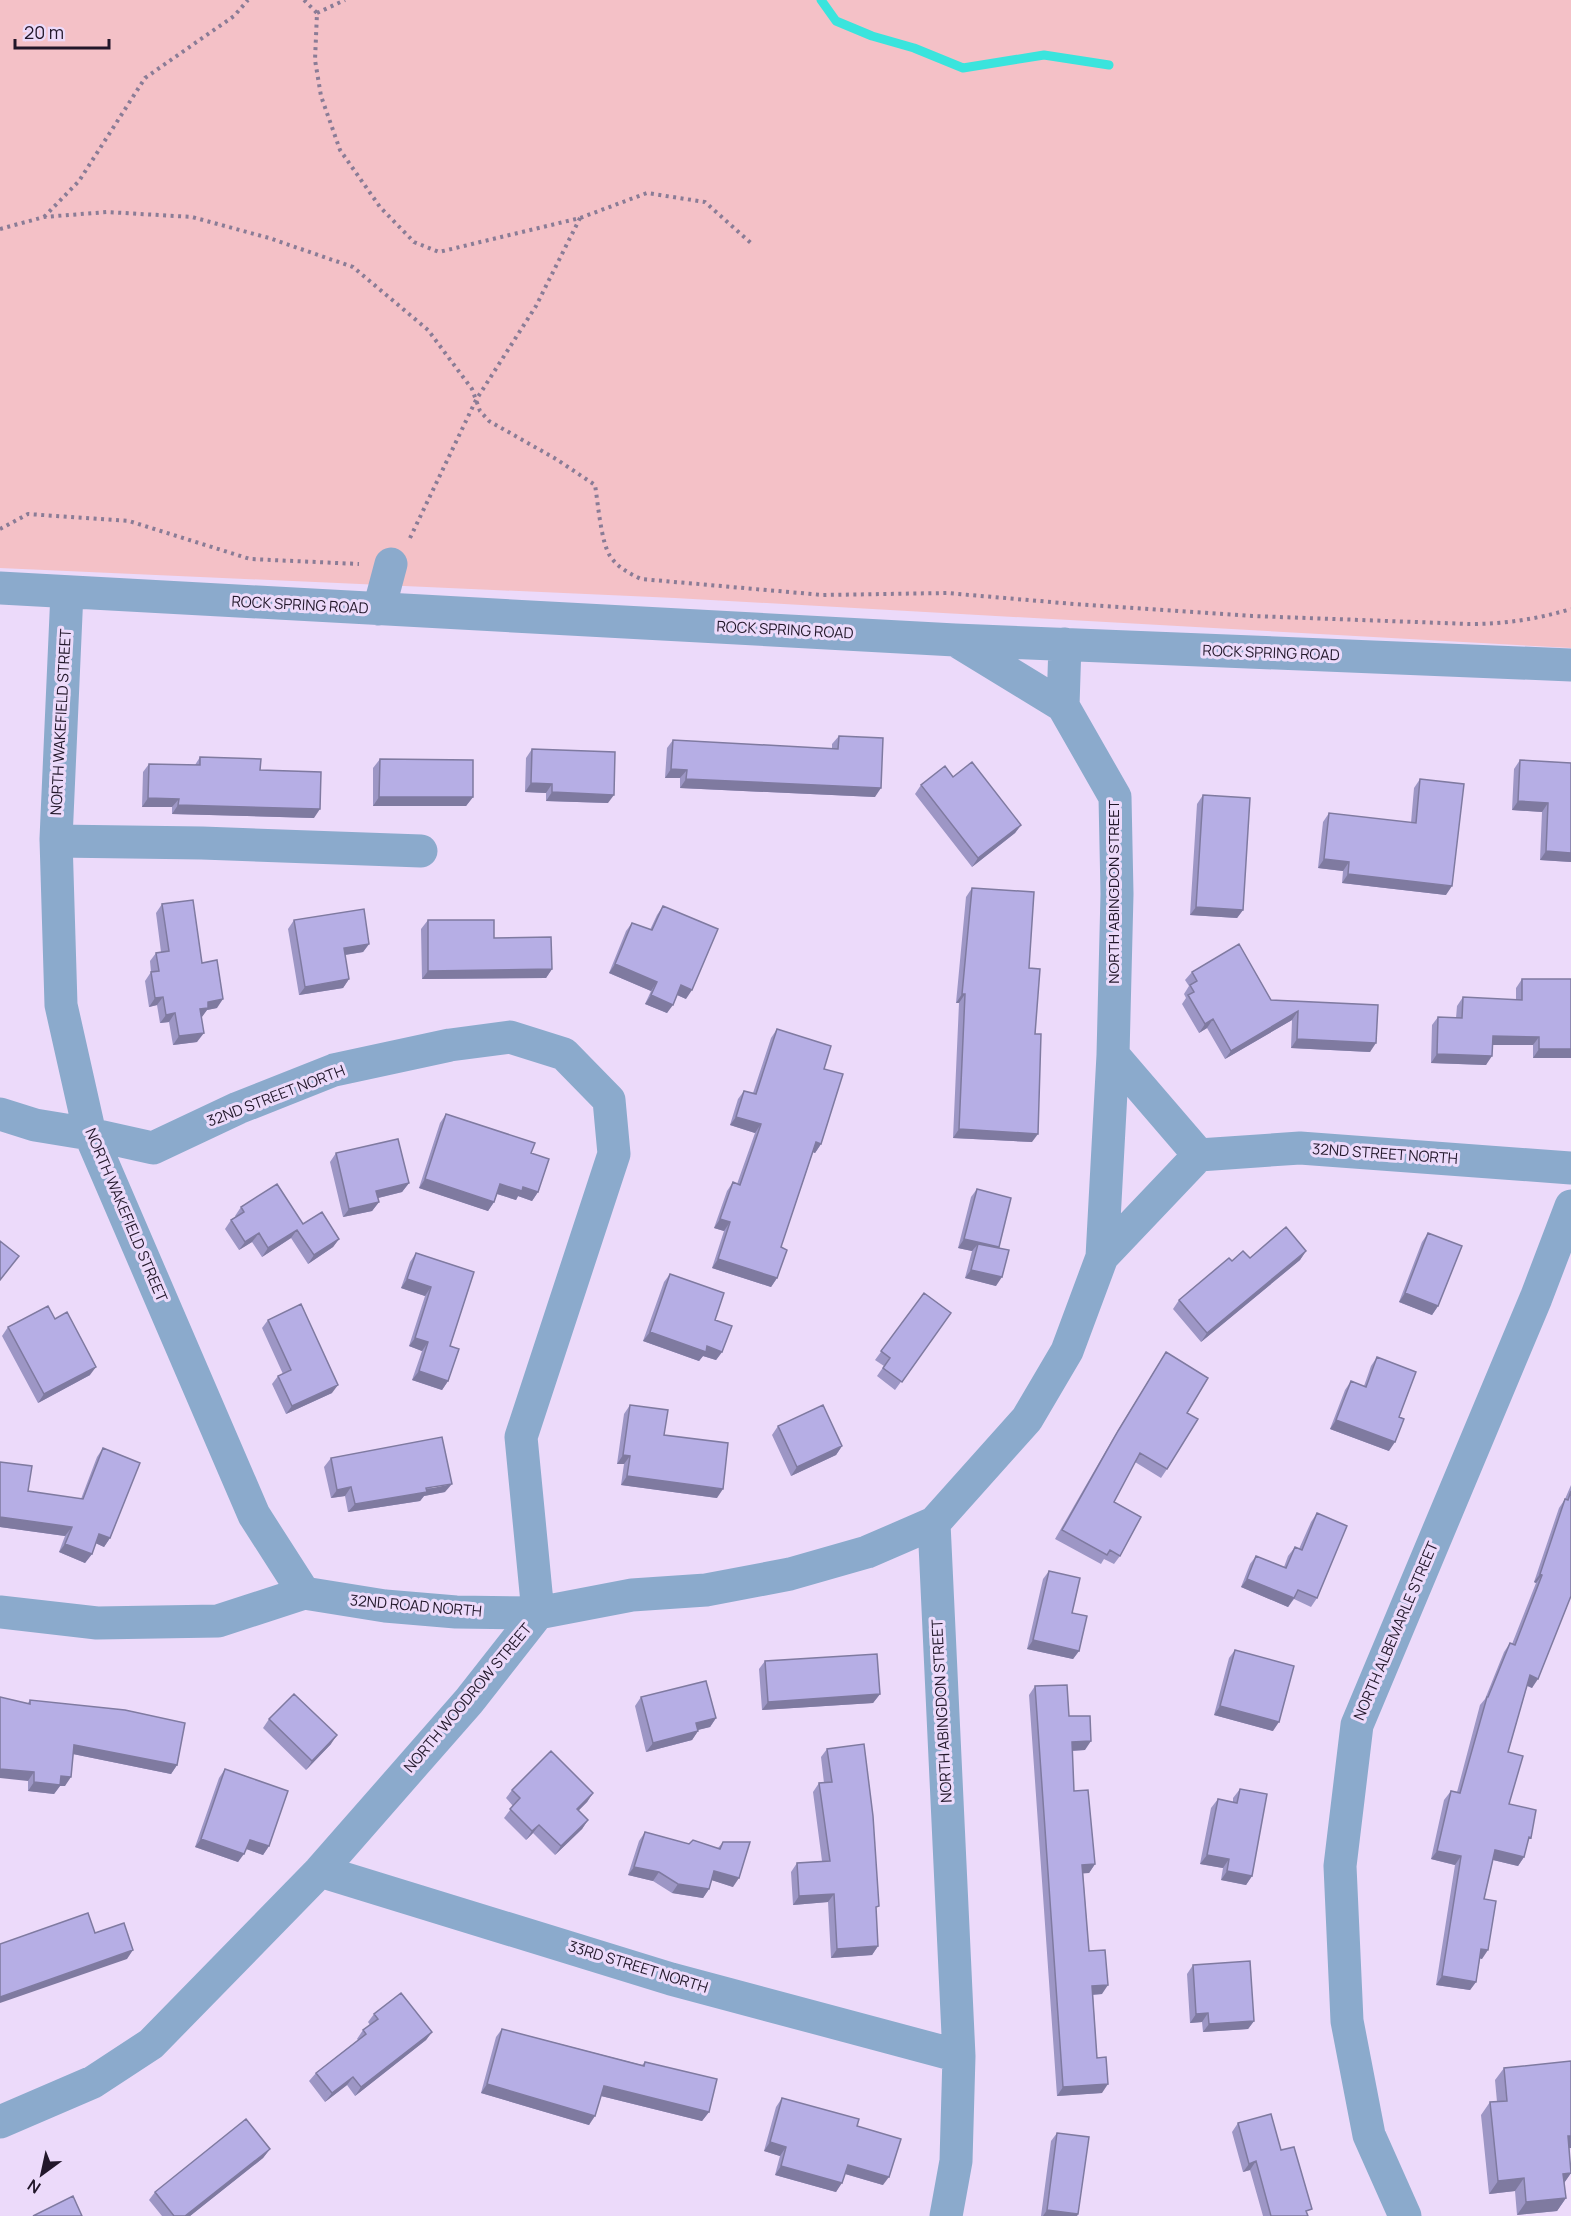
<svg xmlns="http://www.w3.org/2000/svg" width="1571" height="2216" viewBox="0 0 1571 2216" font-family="Manrope,sans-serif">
<rect width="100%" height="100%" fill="#ecdafa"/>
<path fill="#f4c1c7" d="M0,0H1571V648L675,598L0,568Z"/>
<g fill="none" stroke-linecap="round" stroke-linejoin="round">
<path stroke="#3ae4dd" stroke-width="9" d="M821,0L836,21L872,36L914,48L963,68L1044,55L1109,65"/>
<path stroke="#8a7c96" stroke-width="4" stroke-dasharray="3 4.5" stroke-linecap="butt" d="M304,0L317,13L315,60L321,96L340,150L380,207L414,242L439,252L580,218L647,193L705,202L751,243
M317,13L345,0
M44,217L79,181L145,78L234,16L248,0
M0,229L44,217L107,212L192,217L269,238L353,267L428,330L472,389L480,411L489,421L556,459L595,485C598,503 601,542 610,556C618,568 629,573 641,579L823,595L947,593L1074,604L1252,616L1470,624C1506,624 1537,619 1571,609
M0,529L28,514L129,521L250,559L359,564
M410,538L476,400L536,306L580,218"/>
<path stroke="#8baacc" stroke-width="33" d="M0,588L955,640L1571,665
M67,592L56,839L61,1005L90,1134L254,1515L304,1593
M379,609L391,564
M1063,706L1065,644
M56,841L202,843L421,851
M0,1114L35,1125L90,1134L153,1148L238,1108L334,1070L450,1045L510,1037L564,1054L609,1100L614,1154L521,1437L538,1613L469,1701L320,1871L151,2044L93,2082L0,2122
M1199,1155L1300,1148L1571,1168
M1102,1257L1113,1055
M934,1523L959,2056L956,2161L946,2216
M0,1612L97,1623L218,1621L304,1593L385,1606L456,1612L538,1613L632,1595L706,1590L790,1574L867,1552L934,1523L1027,1419L1067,1351L1102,1257L1199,1155L1113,1055L1117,894L1115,797L1063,706L955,640
M320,1871L671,1979L959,2056
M1405,2216L1369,2135L1347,2021L1340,1866L1357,1725L1536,1298L1571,1206"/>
</g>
<path fill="#9d96c5" d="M839,736L875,797L680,788V778H665L667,748L673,740L832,749V744Z
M532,749L608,803L546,801V793L525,792L526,758Z
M200,757L260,770L314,818L172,814V807H142L143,772L149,764L195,765Z
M380,759L473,797L466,806H373V768Z
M1520,760L1571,763V862L1540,860L1542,812L1512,810L1514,769Z
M953,777L1021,825L1015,833L972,867L915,794L921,785Z
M1420,779L1446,895L1342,883L1343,871L1318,868L1323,822L1329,813L1411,823L1414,788Z
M1203,795L1243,910L1237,918L1190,915L1197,804Z
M972,888L1029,968L1032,1142L953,1138L959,1003H956L966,897Z
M162,904L202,963L217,1008L207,1010L201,1017L197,1042L173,1045L169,1022L160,1023L157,1005L149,1007L145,981L151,972L150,961L156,953L161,952L156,913Z
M663,906L686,999L677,995L667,1013L645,1004L651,991L609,973L626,931L632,923L650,930L657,915Z
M294,920L369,944L363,952L345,955L349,979L343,988L299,995L288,929Z
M428,920L494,938L552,969L546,978L422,979L421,929Z
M1192,972L1271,1000L1378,1005L1370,1052L1291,1048L1292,1020L1225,1059L1207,1028L1199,1033L1182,1004L1186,998L1184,994L1189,986L1185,980Z
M1522,979L1571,1058H1533V1045H1492L1486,1065L1431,1063L1432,1025L1438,1017L1456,1018L1457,1006L1463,997L1516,1000V988Z
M777,1029L824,1069L821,1144L815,1153L813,1152L781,1247L777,1278L771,1287L712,1268L724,1231L714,1228L727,1191L733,1182L737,1184L755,1133L730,1125L738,1099L744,1091L753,1093L771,1038Z
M446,1114L531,1153L538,1192L532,1201L518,1196L516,1200L497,1194L494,1202L488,1211L419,1188L440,1123Z
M336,1153L409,1183L402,1192L378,1198L379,1202L372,1211L343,1217L330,1162Z
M977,1189L999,1247L996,1286L965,1278L972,1251L958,1248L971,1197Z
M241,1207L303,1224L339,1239L333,1247L308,1264L291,1238L262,1257L252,1242L239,1250L225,1229L231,1220L236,1217L235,1216Z
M1428,1233L1438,1306L1432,1315L1399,1302L1422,1242Z
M1306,1251L1300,1260L1201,1342L1173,1309L1179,1300L1232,1261Z
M416,1253L474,1272L450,1346L448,1381L442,1390L412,1380L422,1351L409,1346L425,1296L401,1288L410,1262Z
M670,1274L715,1320L722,1352L716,1360L703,1356L699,1361L643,1341L664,1282Z
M924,1293L951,1313L895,1390L877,1376L884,1366L875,1360Z
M55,1319L90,1375L38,1403L2,1336L8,1327Z
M268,1320L332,1393L286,1414L272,1384L278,1376L283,1374L262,1328Z
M1166,1352L1187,1413L1167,1469L1161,1478L1135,1462L1114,1502L1120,1556L1114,1564L1104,1559L1101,1564L1055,1539L1112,1440Z
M1377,1357L1389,1451L1330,1429L1345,1390L1351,1381L1364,1386L1371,1366Z
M630,1405L664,1435L717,1498L621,1485L624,1464H617L624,1414Z
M778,1426L842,1446L836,1455L791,1476L772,1435Z
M103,1448L110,1538L104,1547L96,1543L92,1554L85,1563L59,1552L65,1536L0,1527V1462L28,1491L81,1499L97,1457Z
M331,1458L445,1492L424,1496L420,1501L348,1512L345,1496L331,1498L324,1467Z
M1571,1485V1596L1532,1688L1527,1686L1508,1752L1509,1804L1527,1843L1524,1857L1518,1866L1493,1860L1484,1899L1482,1959L1480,1958L1476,1982L1470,1990L1436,1985L1455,1865L1431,1859L1444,1800L1451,1791L1457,1792L1480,1705L1485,1699L1504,1652L1510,1643L1512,1644L1536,1583L1534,1582L1559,1508L1565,1499Z
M1317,1513V1598L1311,1607L1294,1599L1288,1607L1241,1587L1250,1564L1256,1556L1284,1567L1288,1556L1295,1547L1299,1549L1311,1522Z
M1049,1571L1072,1613L1079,1651L1073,1659L1027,1649L1043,1579Z
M1235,1650L1273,1731L1214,1715L1229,1658Z
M765,1661L880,1694L873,1703L762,1710L759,1669Z
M1035,1686L1069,1716L1085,1750L1072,1751L1074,1791L1095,1864L1089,1873H1083L1089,1951L1102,1994L1093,1995L1097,2058L1102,2093L1057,2096L1029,1695Z
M641,1697L716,1718L710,1727L697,1730L698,1731L692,1740L646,1752L635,1706Z
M30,1700L177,1765L171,1774L73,1754L65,1786H60L54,1794L28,1791V1703Z
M269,1719L331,1744L306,1770L263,1728Z
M827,1749L876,1911L878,1946L872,1955L831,1958L828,1902L793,1905L791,1872L797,1863L822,1861L813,1792L819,1783H824L821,1757Z
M225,1769L269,1846L263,1855L246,1849L238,1862L195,1847L219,1778Z
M1240,1789L1252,1876L1246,1885L1221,1880L1223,1868L1200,1864L1211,1808L1218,1799L1233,1802V1798Z
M512,1790L593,1793L587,1802L578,1811L588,1820L582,1829L555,1855L533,1833L526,1840L504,1818L513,1806L506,1798Z
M645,1832L689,1844L718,1848L723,1842L733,1887L712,1880L709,1889L703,1898L672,1893L653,1881L628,1875L639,1841Z
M1193,1965L1254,2021L1248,2029L1203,2032L1202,2022L1190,2023L1187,1974Z
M374,2014L432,2032L426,2040L355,2096L347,2085L325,2102L309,2081L316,2073L358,2040L357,2039L363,2030L370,2025L368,2022Z
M502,2029L642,2065L645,2062L709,2112L702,2121L601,2096L589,2125L481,2093L496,2037Z
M1504,2068L1571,2148H1569L1571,2173L1564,2183L1566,2198L1557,2211L1517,2215L1515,2191L1489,2194L1481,2115L1490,2102H1497L1495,2080Z
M782,2098L857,2126L883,2185L845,2174L836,2192L775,2175L780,2156L764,2151L776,2107Z
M1238,2123L1281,2150L1308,2216H1263L1250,2170L1243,2172L1232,2132Z
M1057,2133L1078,2214L1077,2216H1041L1051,2141Z
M270,2149L263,2158L190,2216H162L149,2200L155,2192Z"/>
<path fill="#7f7aa0" d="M671,769L687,770L680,778H665Z
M686,779L881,788L875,797L680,788Z
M531,783L552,784L546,793L525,792Z
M552,792L614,795L608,803L546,801Z
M379,797H473L466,806H373Z
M148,798L179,799L172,807H142Z
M1518,801L1548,803L1542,812L1512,810Z
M178,805L320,809L314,818L172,814Z
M1021,825L1015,833L972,867L978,858Z
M1546,851L1571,853V862L1540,860Z
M1324,859L1349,862L1343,871L1318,868Z
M1348,874L1452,886L1446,895L1342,883Z
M1196,907L1243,910L1237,918L1190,915Z
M369,944L363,952L338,956L344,948Z
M615,964L657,982L651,991L609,973Z
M552,969L546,978L422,979L428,971Z
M349,979L343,988L299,995L305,987Z
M681,985L692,990L686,999L675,994Z
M962,994H965L959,1003H956Z
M651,995L673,1005L667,1013L645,1004Z
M163,997L157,1005L149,1007L155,998Z
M223,999L217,1008L207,1010L202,1017L194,1018L200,1009L208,1002Z
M1298,1011L1292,1020L1225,1059L1231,1051Z
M175,1013L169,1022L160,1023L166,1015Z
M1213,1019L1207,1028L1199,1033L1205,1024Z
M204,1033L197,1042L173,1045L179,1036Z
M1493,1036L1539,1037L1533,1045H1487Z
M1297,1039L1376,1043L1370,1052L1291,1048Z
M1539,1049H1571V1058H1533Z
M1437,1054L1492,1056L1486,1065L1431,1063Z
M736,1117L761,1124L755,1133L730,1125Z
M959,1129L1038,1134L1032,1142L953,1138Z
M816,1142L821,1144L815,1153L810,1151Z
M425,1179L494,1202L488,1211L419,1188Z
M409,1183L402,1192L370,1200L376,1191Z
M500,1184L523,1187L538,1192L532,1201L518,1196L516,1200L494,1193Z
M379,1202L372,1211L343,1217L349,1209Z
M720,1219L730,1222L724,1231L714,1228Z
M297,1230L291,1238L262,1257L268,1248Z
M259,1233L252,1242L239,1250L245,1242Z
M339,1239L333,1247L308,1264L314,1255Z
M964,1239L999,1247L993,1256L978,1244L972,1251L958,1248Z
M1306,1251L1300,1260L1201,1342L1207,1333Z
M718,1259L777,1278L771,1287L712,1268Z
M971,1270L1002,1277L996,1286L965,1278Z
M407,1279L431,1287L425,1296L401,1288Z
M1405,1293L1438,1306L1432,1315L1399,1302Z
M650,1332L707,1346L722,1352L716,1360L703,1356L699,1361L643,1341Z
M415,1338L428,1342L422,1351L409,1346Z
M96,1367L90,1375L38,1403L44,1394Z
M419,1371L448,1381L442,1390L412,1380Z
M338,1385L332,1393L286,1414L292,1406Z
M1336,1420L1395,1442L1389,1451L1330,1429Z
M842,1446L836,1455L791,1476L797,1467Z
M623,1455L630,1456L624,1464H617Z
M627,1476L723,1489L717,1498L621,1485Z
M452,1484L445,1492L424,1496L420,1501L348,1512L355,1504Z
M351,1487L345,1496L331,1498L337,1490Z
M0,1517L72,1527L65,1536L0,1527Z
M99,1534L110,1538L104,1547L93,1542Z
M65,1544L92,1554L85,1563L59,1552Z
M1540,1574L1542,1575L1536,1583L1534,1582Z
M1247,1579L1294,1598L1288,1607L1241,1587Z
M1033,1640L1079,1651L1073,1659L1027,1649Z
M1530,1675L1538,1679L1532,1688L1524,1684Z
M880,1694L873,1703L762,1710L768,1702Z
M1220,1706L1279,1722L1273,1731L1214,1715Z
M716,1718L710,1727L690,1732L696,1723Z
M698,1731L692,1740L646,1752L653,1743Z
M337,1735L331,1744L306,1770L312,1761Z
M1091,1741L1085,1750L1066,1751L1072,1742Z
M74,1745L177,1765L171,1774L68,1753Z
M0,1769L34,1772L28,1781L0,1778Z
M61,1776L71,1777L65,1786H60L54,1794L28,1791L34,1782Z
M593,1793L587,1802L571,1818L577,1809Z
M588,1820L582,1829L555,1855L561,1846Z
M539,1825L533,1833L526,1840L532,1831Z
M201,1839L244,1854L238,1862L195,1847Z
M250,1840L269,1846L263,1855L244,1848Z
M1495,1850L1524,1857L1518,1866L1489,1859Z
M1437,1851L1461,1856L1455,1865L1431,1859Z
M1207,1855L1229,1859L1223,1868L1200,1864Z
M1095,1864L1089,1873L1076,1874L1082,1865Z
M634,1867L659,1872L653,1881L628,1875Z
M714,1871L739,1878L733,1887L708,1879Z
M1227,1871L1252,1876L1246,1885L1221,1880Z
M678,1884L709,1889L703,1898L672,1893Z
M834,1894L828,1902L793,1905L799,1896Z
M878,1946L872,1955L831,1958L837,1949Z
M1481,1949L1488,1950L1482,1959L1475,1957Z
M133,1950L127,1959L0,2003V1997Z
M1442,1976L1476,1982L1470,1990L1436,1985Z
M1108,1985L1102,1994L1086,1995L1092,1986Z
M1208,2013L1202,2022L1190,2023L1196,2014Z
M1254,2021L1248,2029L1203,2032L1209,2024Z
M432,2032L426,2040L355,2096L361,2087Z
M353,2077L347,2085L325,2102L332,2093Z
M487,2084L595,2116L589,2125L481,2093Z
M1108,2084L1102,2093L1057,2096L1063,2087Z
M604,2086L709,2112L702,2121L597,2095Z
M1568,2136H1571V2148L1559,2149Z
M770,2142L786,2147L780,2156L764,2151Z
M270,2149L263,2158L190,2216H185Z
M1256,2161L1250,2170L1243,2172L1249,2164Z
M848,2165L889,2177L883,2185L842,2173Z
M781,2166L842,2183L836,2192L775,2175Z
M1571,2173L1562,2186L1563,2174Z
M1524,2178L1515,2191L1489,2194L1498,2181Z
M1566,2198L1557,2211L1517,2215L1526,2202Z
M1047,2210L1078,2214L1077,2216H1043Z"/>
<path fill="#b6aee5" stroke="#7f7aa0" stroke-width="1.5" d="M839,736L883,738L881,788L686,779L687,770L671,769L673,740L838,749Z
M532,749L615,752L614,795L552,792V784L531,783Z
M200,757L261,759L260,770L321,772L320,809L178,805L179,799L148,798L149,764L200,765Z
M380,759L473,760V797H379Z
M1520,760L1571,763V853L1546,851L1548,803L1518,801Z
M972,762L1021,825L978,858L921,785L945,766L953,777Z
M1420,779L1464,784L1452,886L1348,874L1349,862L1324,859L1329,813L1416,823Z
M1203,795L1250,798L1243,910L1196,907Z
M972,888L1034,892L1029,968L1040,969L1035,1034H1041L1038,1134L959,1129L965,994H962Z
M193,900L202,963L217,960L223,999L208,1002V1008L200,1009L204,1033L179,1036L175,1013L166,1015L163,997L155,998L151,972L159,971L156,953L169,951L162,904Z
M663,906L718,929L692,990L681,985L673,1005L651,995L657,982L615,964L632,923L652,930Z
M364,909L369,944L344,948L349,979L305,987L294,920Z
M428,920H494V938L551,937L552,969L428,971Z
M1239,944L1271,1000L1378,1005L1376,1043L1297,1039L1298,1011L1231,1051L1213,1019L1205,1024L1188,995L1194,992L1190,985L1197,981L1192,972Z
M1522,979H1571V1049H1539V1037L1493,1036L1492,1056L1437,1054L1438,1017L1462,1018L1463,997L1522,1000Z
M777,1029L831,1046L824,1069L843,1074L821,1144L816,1142L781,1247L787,1250L777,1278L718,1259L730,1222L720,1219L733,1182L740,1185L761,1124L736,1117L744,1091L756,1094Z
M446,1114L535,1143L531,1153L549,1159L538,1192L523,1187L522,1191L500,1184L494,1202L425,1179Z
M398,1139L409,1183L376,1191L379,1202L349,1209L336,1153Z
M277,1184L303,1224L322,1212L339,1239L314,1255L297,1230L268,1248L259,1233L245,1242L231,1220L244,1212L241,1207Z
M977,1189L1011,1198L999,1247L964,1239Z
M1286,1227L1306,1251L1207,1333L1179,1300L1229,1258L1232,1261L1243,1251L1250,1258Z
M1428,1233L1462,1246L1438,1306L1405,1293Z
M0,1241L19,1256L0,1280Z
M978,1244L1009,1250L1002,1277L971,1270Z
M416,1253L474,1272L450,1346L459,1349L448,1381L419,1371L428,1342L415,1338L431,1287L407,1279Z
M670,1274L724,1293L715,1320L732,1326L722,1352L707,1346L706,1352L650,1332Z
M924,1293L951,1313L902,1382L883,1368L890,1358L881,1351Z
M301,1304L338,1385L292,1406L278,1376L291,1370L268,1320Z
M48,1306L55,1319L67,1312L96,1367L44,1394L8,1327Z
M1166,1352L1208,1378L1187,1413L1198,1419L1167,1469L1140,1453L1114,1502L1141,1517L1120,1556L1110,1550L1107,1555L1062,1530L1118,1431Z
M1377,1357L1416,1372L1399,1417L1404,1419L1395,1442L1336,1420L1351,1381L1366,1387Z
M630,1405L668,1410L664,1435L728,1443L723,1489L627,1476L630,1456L623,1455Z
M823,1405L842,1446L797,1467L778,1426Z
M442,1437L452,1484L426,1488L427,1492L355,1504L351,1487L337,1490L331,1458Z
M103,1448L140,1463L110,1538L99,1534L92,1554L65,1544L72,1527L0,1517V1462L32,1466L28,1491L83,1499Z
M1571,1491V1596L1538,1679L1530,1675L1508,1752L1523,1756L1509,1804L1536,1810L1531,1838L1529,1837L1524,1857L1495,1850L1484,1899L1496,1901L1488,1950L1481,1949L1476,1982L1442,1976L1461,1856L1437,1851L1451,1791L1460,1793L1487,1697H1488L1510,1643L1515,1645L1542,1575L1540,1574L1565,1499L1568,1500Z
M1317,1513L1347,1526L1317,1598L1298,1590L1294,1598L1247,1579L1256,1556L1286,1568L1295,1547L1302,1550Z
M1049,1571L1080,1578L1072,1613L1087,1616L1079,1651L1033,1640Z
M1235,1650L1294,1666L1279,1722L1220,1706Z
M877,1654L880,1694L768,1702L765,1661Z
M706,1681L716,1718L696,1723L698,1731L653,1743L641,1697Z
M1067,1685L1069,1716H1090L1091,1741L1072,1742L1074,1791L1088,1790L1095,1864L1082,1865L1089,1951L1105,1950L1108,1985L1092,1986L1097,2058L1106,2057L1108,2084L1063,2087L1035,1686Z
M294,1694L337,1735L312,1761L269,1719Z
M0,1697L30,1704V1700L125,1710L185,1723L177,1765L74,1745L71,1777L61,1776L60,1785L34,1782V1772L0,1769Z
M864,1744L873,1816L879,1906L876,1907L878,1946L837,1949L834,1894L799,1896L797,1863L830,1861L819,1783L832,1782L827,1749Z
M551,1751L593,1793L577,1809L588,1820L561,1846L539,1825L532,1831L510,1809L520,1798L512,1790Z
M225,1769L288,1791L269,1846L250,1840L244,1854L201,1839Z
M1240,1789L1267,1794L1252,1876L1227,1871L1229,1859L1207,1855L1218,1799L1237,1803Z
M645,1832L689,1844L693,1840L720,1849L723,1842H750L739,1878L714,1871L709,1889L678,1884L659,1872L634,1867Z
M88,1913L95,1933L124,1923L133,1950L0,1997V1944Z
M1250,1961L1254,2021L1209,2024L1208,2013L1196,2014L1193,1965Z
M401,1993L432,2032L361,2087L353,2077L332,2093L316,2073L366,2034L363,2030L378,2019L374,2014Z
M502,2029L644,2066L645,2062L717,2079L709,2112L604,2086L595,2116L487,2084Z
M1571,2061V2136H1568L1571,2173L1563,2174L1566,2198L1526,2202L1524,2178L1498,2181L1490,2102L1507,2101L1504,2068Z
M782,2098L859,2119L857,2126L901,2139L889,2177L848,2165L842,2183L781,2166L786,2147L770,2142Z
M1271,2114L1281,2150L1294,2147L1312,2209L1306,2211L1308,2216H1271L1256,2161L1249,2164L1238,2123Z
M246,2119L270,2149L185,2216H174L155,2192Z
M1057,2133L1089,2137L1078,2214L1047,2210Z
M73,2196L82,2216H33Z"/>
<g text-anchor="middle" stroke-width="6" stroke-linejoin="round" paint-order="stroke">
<g font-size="15" fill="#22172a" stroke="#ecdafa">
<text transform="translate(300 605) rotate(3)" y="5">ROCK SPRING ROAD</text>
<text transform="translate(785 630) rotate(3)" y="5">ROCK SPRING ROAD</text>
<text transform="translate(1271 653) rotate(2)" y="5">ROCK SPRING ROAD</text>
<text transform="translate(61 722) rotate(-87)" y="5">NORTH WAKEFIELD STREET</text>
<text transform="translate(1114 892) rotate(-90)" y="5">NORTH ABINGDON STREET</text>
<text transform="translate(276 1096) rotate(-21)" y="5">32ND STREET NORTH</text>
<text transform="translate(1385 1154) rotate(4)" y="5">32ND STREET NORTH</text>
<text transform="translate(126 1215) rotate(67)" y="5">NORTH WAKEFIELD STREET</text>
<text transform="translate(416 1606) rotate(5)" y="5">32ND ROAD NORTH</text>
<text transform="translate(1396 1631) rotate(-67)" y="5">NORTH ALBEMARLE STREET</text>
<text transform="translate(468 1698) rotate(-50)" y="5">NORTH WOODROW STREET</text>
<text transform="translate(942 1711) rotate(-93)" y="5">NORTH ABINGDON STREET</text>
<text transform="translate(638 1967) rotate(17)" y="5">33RD STREET NORTH</text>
</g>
</g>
<g transform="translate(42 2174) rotate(213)" stroke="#ecdafa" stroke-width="4.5" paint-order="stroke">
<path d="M0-4.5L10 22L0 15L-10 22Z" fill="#22172a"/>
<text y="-9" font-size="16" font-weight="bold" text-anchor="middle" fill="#22172a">N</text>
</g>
<path d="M15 39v9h94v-9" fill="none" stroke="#22172a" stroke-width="3"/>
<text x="24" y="39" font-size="18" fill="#22172a" stroke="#ecdafa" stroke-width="4.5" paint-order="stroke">20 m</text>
</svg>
